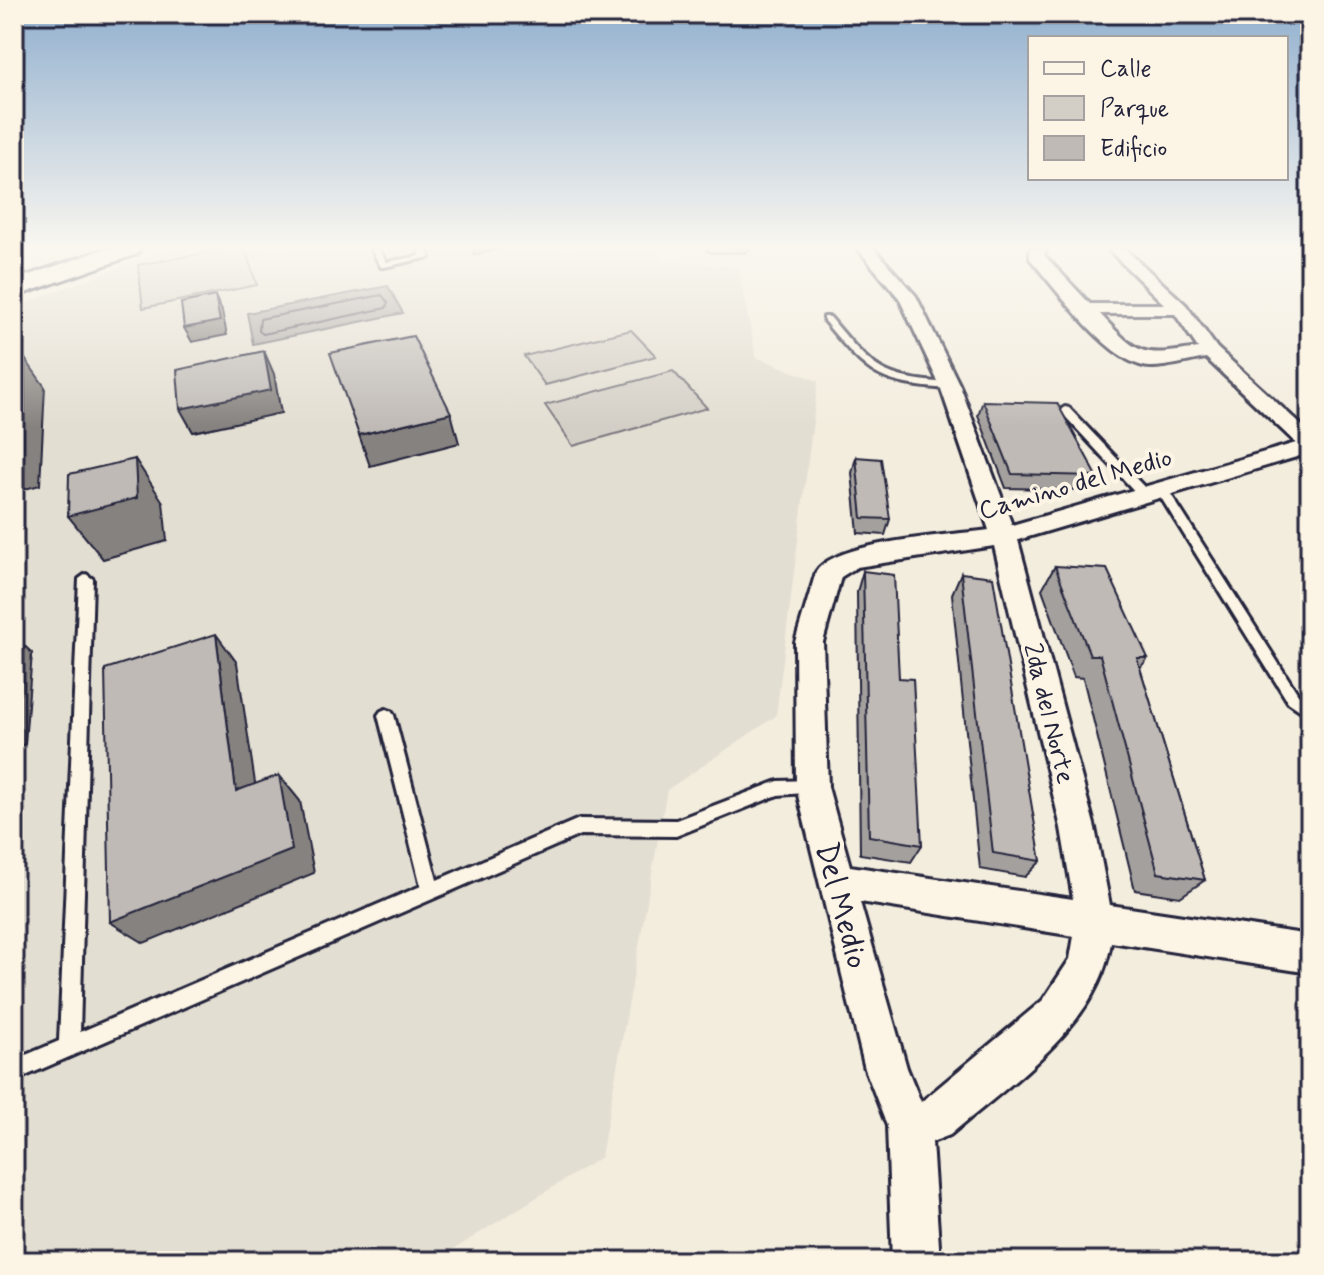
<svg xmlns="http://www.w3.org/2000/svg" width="1324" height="1275" viewBox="0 0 1324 1275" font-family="Mynerve,sans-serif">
<rect width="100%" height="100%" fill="#f3edde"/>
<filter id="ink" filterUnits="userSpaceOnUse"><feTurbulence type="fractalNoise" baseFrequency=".0125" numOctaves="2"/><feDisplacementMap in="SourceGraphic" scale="16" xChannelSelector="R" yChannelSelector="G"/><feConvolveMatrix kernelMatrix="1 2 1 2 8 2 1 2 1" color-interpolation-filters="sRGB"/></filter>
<g filter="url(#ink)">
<path fill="#e3ded2" d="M170,249H660V261L738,266L756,357L818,381L776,716L667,790L601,1157L435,1261H14V307Z"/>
<path fill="#d4cfc6" stroke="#7b7880" stroke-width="2" d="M228,249H245L257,285L143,308L138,265Z
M631,330L656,356L545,385L524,356Z
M673,371L707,408L573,446L545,405Z"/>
<path fill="#aca7a6" stroke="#75727b" stroke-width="2" d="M388,286L403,313L253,344L247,313Z"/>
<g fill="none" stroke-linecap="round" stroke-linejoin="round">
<path stroke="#595766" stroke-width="2" d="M382,295L388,303L386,308L263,334L259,331L260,319Z"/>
<g stroke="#22223b" stroke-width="6">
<path id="lane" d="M371,249H379L386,262L421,256L418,249H426L430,257L384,267H381Z
M708,249H748L744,251H712Z
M824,317H830C874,370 880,378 950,383L955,386L950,389C877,384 870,376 824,321Z
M1065,407L1069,408L1147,490V496H1139L1061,412L1060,410Z
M1161,484L1165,485L1298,694L1310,702V717L1288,702L1155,488Z
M86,574L93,579L80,1032L421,886L378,715L381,711L386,709L391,711L394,715L437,880L579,819L676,820L778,781L812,780L818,782L820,787L818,792L778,795L676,836L580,835L14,1081V1060L59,1041L79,579Z"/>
</g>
<g stroke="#22223b" stroke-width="6">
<path id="street" d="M858,249H874L916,296L960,386L1012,525L1296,443L1206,358C1188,361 1168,367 1151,367C1110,366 1056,288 1030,259V249H1046L1044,255L1090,304H1164L1108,249H1125L1186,305L1217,348L1310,433V453L1018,540L1095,828L1110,905L1310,935V973L1111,942C1098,1027 1011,1082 950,1135L932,1142L940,1261H892L887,1126L865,1069L796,787L795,642L816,572C834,541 953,535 989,530L940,386L899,298ZM1100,314H1175L1198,348C1141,357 1139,356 1100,314ZM994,546L1061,828L1073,899L850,866L828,787L823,642L841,577L857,567ZM860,902L1074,936L1070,959L1043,1000L921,1102L907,1068Z"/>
</g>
<g stroke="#22223b" stroke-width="6">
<path id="highway" d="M105,249H140L137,254L14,297V280Z"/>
</g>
<use href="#lane" fill="#fcf5e5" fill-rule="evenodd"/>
<use href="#street" fill="#fcf5e5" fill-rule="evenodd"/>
<use href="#highway" fill="#fcf5e5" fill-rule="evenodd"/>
</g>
<path fill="#a4a09d" stroke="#22223b" stroke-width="2" d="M983,401L1097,476L1089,490L1006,488L978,415Z
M856,457L890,519L885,535L858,533L852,473Z
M1055,566L1148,658L1140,668L1205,880L1180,897L1135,890L1083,678L1074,677L1042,589Z
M863,571L899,678L922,845L911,862L860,854L857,592Z
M961,573L1041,861L1025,877L980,869L952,594Z"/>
<path fill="#86827f" stroke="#22223b" stroke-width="2" d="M473,249H501L474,255Z
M215,296L222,311L227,335L192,342L184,328Z
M16,346L45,387L40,485L14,492V362Z
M264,351L274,374L281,413L193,432L180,409Z
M451,413L459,443L370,466L359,435Z
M135,459L163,502L167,541L103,559L68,516Z
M216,634L237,663L260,816L236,791Z
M14,636L32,653L25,744L14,748Z
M279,775L300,801L314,873L144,943L110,922Z"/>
<path fill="#bfbab6" stroke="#22223b" stroke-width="2" d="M215,296L220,321L184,328L181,303Z
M413,336L451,413L359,435L330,353Z
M264,351L271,390L180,409L177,370Z
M983,401L1057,403L1097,476L1012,474Z
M856,457L881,459L890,519L862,518Z
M135,459L137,498L68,516L69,474Z
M1055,566L1107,569L1148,658H1137L1205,880L1158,873L1100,655H1090Z
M863,571L894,575L899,678L913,679L922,845L869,836Z
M961,573L993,577L1041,861L993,853Z
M216,634L236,791L279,775L292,850L110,922L105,669Z"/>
</g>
<linearGradient id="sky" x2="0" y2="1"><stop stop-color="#90afce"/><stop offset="0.58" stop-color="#faf7f0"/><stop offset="1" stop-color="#faf7f0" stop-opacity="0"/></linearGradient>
<rect width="1324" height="427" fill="url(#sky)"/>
<g text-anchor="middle" stroke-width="8" stroke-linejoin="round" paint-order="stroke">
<g font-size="26" fill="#22223b" stroke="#fcf5e5">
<text transform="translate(1075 483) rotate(-16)" y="9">Camino del Medio</text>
<text transform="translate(1050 713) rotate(76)" y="9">2da del Norte</text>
</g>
<g font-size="32" fill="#22223b" stroke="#fcf5e5">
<text transform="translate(843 905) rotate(75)" y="11">Del Medio</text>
</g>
</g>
<rect width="1324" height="1275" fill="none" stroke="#fcf5e5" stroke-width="48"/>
<rect x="24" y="24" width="1276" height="1227" fill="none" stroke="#22223b" stroke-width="3" filter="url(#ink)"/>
<rect x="1028" y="36" width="260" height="144" fill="#fcf5e5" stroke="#a5a1a1" stroke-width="2"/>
<rect x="1044" y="62" width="40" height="12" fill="#fcf5e5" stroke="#a5a1a1" stroke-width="2"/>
<text x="1100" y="76" font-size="24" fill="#22223b">Calle</text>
<rect x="1044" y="96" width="40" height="24" fill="#d4cfc6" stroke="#a5a1a1" stroke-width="2"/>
<text x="1100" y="116" font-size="24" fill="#22223b">Parque</text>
<rect x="1044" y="136" width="40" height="24" fill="#bfbab6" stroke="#a5a1a1" stroke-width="2"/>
<text x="1100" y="156" font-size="24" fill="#22223b">Edificio</text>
</svg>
